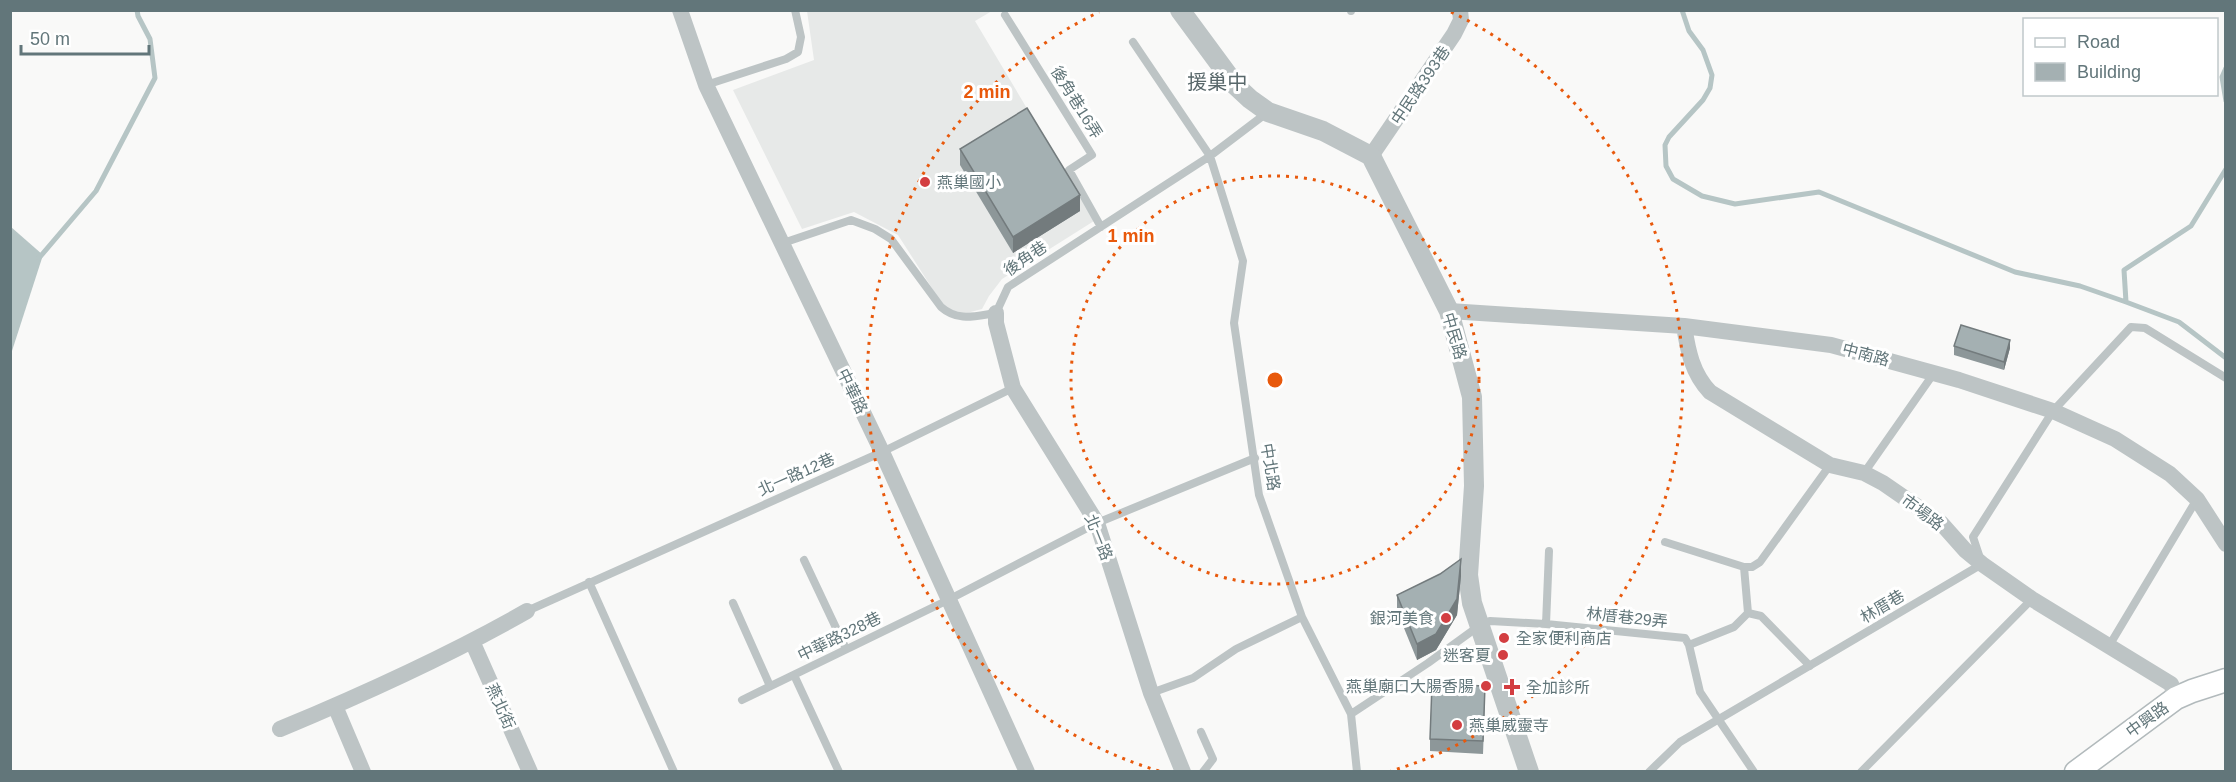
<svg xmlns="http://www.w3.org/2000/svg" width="2236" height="782" viewBox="0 0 2236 782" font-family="Arial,'Noto Sans TC',sans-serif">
<rect width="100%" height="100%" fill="#f9f9f8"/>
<path fill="#e7e9e8" d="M807,11H992L975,21L1094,221L1002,279L989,296L982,309L959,315L946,310L898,235L854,212L802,229L733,90L814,60Z"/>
<path fill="#b6c5c5" d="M11,227L43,255L11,354Z"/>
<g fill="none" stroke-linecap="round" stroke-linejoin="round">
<path stroke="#b6c5c5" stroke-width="5" d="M1682,10L1689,31L1703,50L1712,75L1710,88L1703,100L1669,137L1665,145L1666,166L1673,179L1702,196L1735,204L1819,192L2015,272L2080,286L2126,302
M2226,68L2222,77L2226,101
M2226,169L2191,226L2124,270L2126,302L2179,322L2226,358
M39,258L96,191L155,78L150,39L138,16L137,10"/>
<g stroke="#b2babc" stroke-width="25">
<path id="secondary" d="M2076,772L2176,698L2192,691L2226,680"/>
</g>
<path stroke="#bdc4c5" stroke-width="8" d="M1351,10V11
M1005,15L1092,155L1069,170L1101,227
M1133,42L1210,156L1243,261L1234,323L1259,495L1302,617L1351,714L1357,772
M706,85L786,59L798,52L801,37L795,10
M783,243L851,220L875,229L891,239L941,307C958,322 975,316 996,313L1008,287L1210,156L1268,112
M1864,473L1934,373
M1665,542L1744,567H1752L1760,562L1830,465
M804,560L846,649
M1744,567L1748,613
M589,582L674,772
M733,603L770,686
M527,611L882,452L1013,388
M1546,624L1549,551
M1689,645L1734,627L1748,613L1761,616L1810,666
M2109,646L2197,499
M794,675L839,772
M1151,693L1193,678L1236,649L1302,617
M742,700L948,600L1097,523L1255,458
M1351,714L1428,663L1479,626L1490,621L1546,624L1685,638L1689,645L1700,692L1754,772
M1201,732L1213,759L1203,772
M1649,772L1680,742L1982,564L1973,537L2053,411L2131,327L2145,328L2226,378
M1861,772L2032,599"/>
<path stroke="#bdc4c5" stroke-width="16" d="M680,10L706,85L882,452L1027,772
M1371,156L1454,34L1461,20L1460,10
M1449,311L1684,326L1831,345L1959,380L2053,411L2115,439L2170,474L2197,499L2226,544
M996,313V323L1013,388L1097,523L1151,693L1183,772
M1684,326C1688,351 1692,373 1710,392L1830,465L1864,473L1883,483L1941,523L1965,550L1982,564L2032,599L2171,684L2176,698
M472,641L530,772
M335,706L363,772
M280,729C364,694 448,656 527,611"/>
<path stroke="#bdc4c5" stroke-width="20" d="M1180,10L1236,86L1250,99L1268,112L1323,131L1371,156L1449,311L1472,397L1474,486L1468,575L1472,603L1529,772"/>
<use href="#secondary" stroke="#fff" stroke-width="22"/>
</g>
<path fill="#8d9799" d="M960,149L1080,211L1013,253L960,165Z
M1954,346L2010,348L2004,370L1954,355Z
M1440,574L1461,576L1457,615L1436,650L1417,660L1397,611V595Z
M1485,699L1483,754L1430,751V739Z"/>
<path fill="#737b7d" d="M1080,195V211L1013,253V237Z
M2010,340V348L2004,370V362Z
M1461,559V576L1457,615L1436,650L1417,660V644Z"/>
<path fill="#a4b0b2" stroke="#737b7d" stroke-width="1.5" d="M1027,108L1080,195L1013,237L960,149Z
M1961,325L2010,340L2004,362L1954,346Z
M1461,559L1457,599L1436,634L1417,644L1397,595L1440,574Z
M1432,684L1485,686L1483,741L1430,739Z"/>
<g fill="none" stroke="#e8590c" stroke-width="3" stroke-dasharray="3 6">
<circle cx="1275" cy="380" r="204"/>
<path d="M1159 771A408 408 0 0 1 1099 12M1451 12A408 408 0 0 1 1391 771"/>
</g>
<g fill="#d33e41" stroke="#fff" stroke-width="2">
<circle cx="925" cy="182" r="6"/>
<circle cx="1446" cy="618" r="6"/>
<circle cx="1504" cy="638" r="6"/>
<circle cx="1503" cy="655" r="6"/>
<circle cx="1486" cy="686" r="6"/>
<path d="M1509 678h6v6h6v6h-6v6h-6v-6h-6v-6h6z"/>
<circle cx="1457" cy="725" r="6"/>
</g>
<g text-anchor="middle" stroke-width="6" stroke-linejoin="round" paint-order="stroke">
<g font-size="16" fill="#62767a" stroke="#fff">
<text transform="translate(1420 85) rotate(-56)" y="6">中民路393巷</text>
<text transform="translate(1077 102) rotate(58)" y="6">後角巷16弄</text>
<text transform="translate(1025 258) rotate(-34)" y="6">後角巷</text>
<text transform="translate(1455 336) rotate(74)" y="6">中民路</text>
<text transform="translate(1866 354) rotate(15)" y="6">中南路</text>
<text transform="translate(853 391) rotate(64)" y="6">中華路</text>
<text transform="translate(1271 467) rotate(81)" y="6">中北路</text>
<text transform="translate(796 474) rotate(-24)" y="6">北一路12巷</text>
<text transform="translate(1923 512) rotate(37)" y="6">市場路</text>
<text transform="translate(1099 537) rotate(68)" y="6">北一路</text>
<text transform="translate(1882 606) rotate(-31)" y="6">林厝巷</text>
<text transform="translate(1627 617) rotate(6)" y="6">林厝巷29弄</text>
<text transform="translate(839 636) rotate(-26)" y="6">中華路328巷</text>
<text transform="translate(501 706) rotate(66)" y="6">燕北街</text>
<text transform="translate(2147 719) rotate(-36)" y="6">中興路</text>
</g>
<g font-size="16" fill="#62767a" stroke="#fff" text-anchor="start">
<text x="937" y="188">燕巢國小</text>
<text x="1434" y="624" text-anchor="end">銀河美食</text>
<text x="1516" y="644">全家便利商店</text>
<text x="1491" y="661" text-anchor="end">迷客夏</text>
<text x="1474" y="692" text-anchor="end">燕巢廟口大腸香腸</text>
<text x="1526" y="693">全加診所</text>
<text x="1469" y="731">燕巢威靈寺</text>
</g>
<g font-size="20" fill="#59686b" stroke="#fff">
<text x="1217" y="89">援巢中</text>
</g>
</g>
<circle cx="1275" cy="380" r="9" fill="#e8590c" stroke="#fff" stroke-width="3"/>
<g font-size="18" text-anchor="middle" font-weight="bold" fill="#e8590c" stroke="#fff" stroke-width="6" stroke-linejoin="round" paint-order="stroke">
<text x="987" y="98">2 min</text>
<text x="1131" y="242">1 min</text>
</g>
<rect width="2236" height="782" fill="none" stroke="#62767a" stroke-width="24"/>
<rect x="2023" y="18" width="195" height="78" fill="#ffffff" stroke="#c0c8ca" stroke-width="1.5"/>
<rect x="2035" y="38" width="30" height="9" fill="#ffffff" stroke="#c0c8ca" stroke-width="1.5"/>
<text x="2077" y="48" font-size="18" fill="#62767a">Road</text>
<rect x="2035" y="63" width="30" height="18" fill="#a4b0b2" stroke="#c0c8ca" stroke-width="1.5"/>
<text x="2077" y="78" font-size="18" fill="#62767a">Building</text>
<path d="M21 45v9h128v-9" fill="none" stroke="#62767a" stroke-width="3"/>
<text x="30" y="45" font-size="18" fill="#62767a" stroke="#ffffff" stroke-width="4.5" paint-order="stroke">50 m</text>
</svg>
